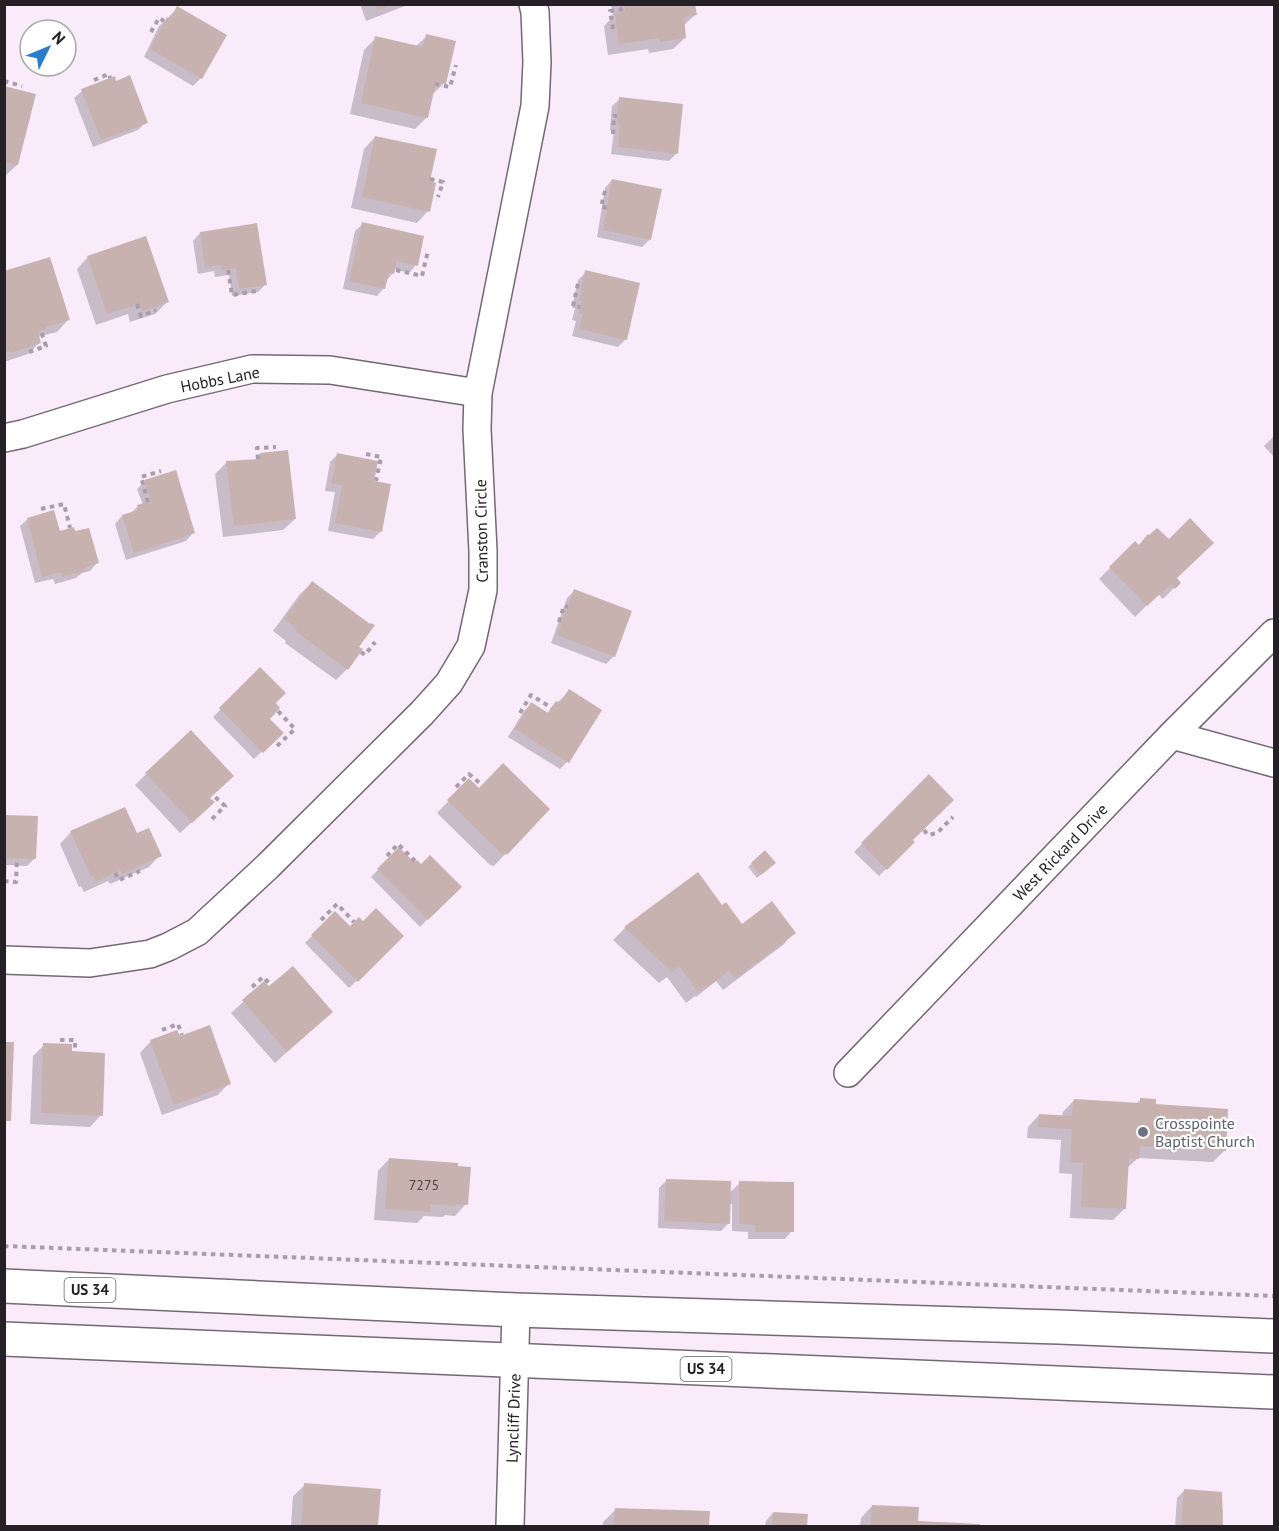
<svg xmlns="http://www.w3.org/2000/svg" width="1279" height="1531" viewBox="0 0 1279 1531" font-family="'PT Sans',sans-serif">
<rect width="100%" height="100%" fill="#faebfa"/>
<path fill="#0003" d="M360,4H410L366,21Z
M611,4H694L695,15L683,26L685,38L673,49L649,53L648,49L608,55L604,26L613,17Z
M178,8L201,78L193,86L144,57L159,26Z
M427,36L444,83L433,94L427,117L415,129L350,114L364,50L376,38L415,47Z
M5,88L17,165L5,176H4Z
M82,91L146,122L138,130L93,147L74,98Z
M620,99L677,153L669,161L611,154L614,131L610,130L612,106Z
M375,137L428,182V211L417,223L351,208L364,149Z
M612,180L650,239L642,247L597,237L605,188Z
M363,224L416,265L409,273L394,269L393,273L386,281L384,288L377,296L343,289L355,231Z
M200,233L266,284L258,292L232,296L229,275L215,277L214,271L198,274L193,241Z
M88,257L167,302L155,314L130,322L128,314L96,325L77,269Z
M4,271L68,320L57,332L37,337L39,343L28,354L4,362Z
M586,272L626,339L618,347L572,336L576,321L572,320L575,308H572L578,280Z
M1274,436V457L1264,446Z
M260,455L295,519L283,530L223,537L215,474L227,462L254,461Z
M337,455L372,482L389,486L380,532L373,539L328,531L335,492L325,491L330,462Z
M145,482L193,533L186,541L126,560L115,524L122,516L130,514L137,507L143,505L137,489Z
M28,519L59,533L97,563L90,571L82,573L76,578L55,584L53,579L35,583L20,526Z
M1148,536L1179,583L1163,599L1158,594L1135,617L1099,579L1135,543L1138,546Z
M312,583L357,647L347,669L336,680L285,643L286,641L273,631L300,594Z
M574,591L614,656L606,664L551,643L567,598Z
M260,670L274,703L268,719L281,733L254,759L213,717Z
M569,691L567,762L560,769L508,737L524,711L531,704L546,714Z
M146,774L209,798L201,814L180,833L135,785Z
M929,776L911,840L913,842L879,876L854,852Z
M469,780L478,790L548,809L494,866L490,865L437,813Z
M4,817L35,858L27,866L5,865L4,878Z
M71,832L136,835L160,855L149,867L110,884L108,881L84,892L81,886L79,887L60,844Z
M399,849L414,864L421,866L459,887L420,927L371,877Z
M765,852L771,866L757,878L748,867Z
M698,874L722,907L742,926L794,933L783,945L723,990L716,981L696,997L695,996L686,1003L667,977L659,983L613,940L625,928Z
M335,913L350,928L402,936L349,988L305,943Z
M264,983L269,989L331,1012L275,1063L231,1013Z
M179,1038L229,1083L218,1095L162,1115L140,1053L151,1041Z
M44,1045L71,1053L101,1115L90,1127L30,1124L33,1056Z
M1141,1099L1154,1105L1224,1151L1213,1162L1138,1158L1126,1169L1124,1209L1113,1220L1070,1218L1072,1174L1059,1173L1061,1140L1027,1138L1028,1127L1039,1115L1062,1116L1063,1112L1074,1100L1136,1104Z
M389,1159L466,1204L455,1216L445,1215L443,1217L424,1216L417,1223L374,1220L378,1171Z
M666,1181L729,1193L740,1183L792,1231L785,1239H748V1232L732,1231V1204H729V1223L721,1231L658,1228L659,1188Z
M305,1485L379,1490L377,1526H291L293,1496Z
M1184,1491L1223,1509L1222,1526H1175L1177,1498Z
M872,1506L917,1522L978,1526H860L861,1518Z
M616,1509L708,1513V1526H602L604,1521Z
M773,1513L806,1515L805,1526H765L766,1521Z"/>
<path fill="#c7b2af" d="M375,4H391V5L377,10Z
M624,4H695L697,15L684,17L686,38L660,42L659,38L619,44L615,13L625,12Z
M177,6L227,35L202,79L150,49L167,17L170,19Z
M426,34L456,41L446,84L436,82L428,118L361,103L375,36L423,47Z
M130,75L148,123L101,140L81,89L115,76L116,81Z
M4,86L36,94L18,165L4,162Z
M619,97L683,104L678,154L618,147L620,124L617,123Z
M375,136L437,149L430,181L436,183L430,212L362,197Z
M612,179L662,189L651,240L603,230Z
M362,222L424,236L418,266L397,261L394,274L389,273L385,289L349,281Z
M257,223L267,285L239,289L236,268L222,270L221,265L205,267L200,232Z
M146,236L169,302L142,311L139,304L107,314L87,256Z
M50,257L70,320L46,327V329L38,332L41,343L11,353L10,351L4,353V271Z
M585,270L640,283L627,340L579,329L583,314L579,313L582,301L579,300Z
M288,450L296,519L234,526L226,461L258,459L260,458V453Z
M337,453L378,461L374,481L391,484L382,532L335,523L342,485L331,483Z
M176,470L195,533L134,553L122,515L138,510L137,505L151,501L144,480Z
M54,510L60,531L74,527L75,531L89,528L99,563L85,567L86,571L62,577L61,572L42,577L27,518Z
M1190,518L1214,543L1177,578L1181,583L1175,589L1171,584L1147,606L1109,567L1135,541L1139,545L1148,534L1149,535L1157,528L1169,539Z
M312,581L370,624L371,623L375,625L359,647L363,649L348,670L295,631L297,629L284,619Z
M574,589L632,611L615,657L557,635Z
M260,667L286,693L276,703L280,708L270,719L284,733L263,753L219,708Z
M569,689L602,710L569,763L515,729L531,702L548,713L556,701L560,703Z
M191,730L234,776L210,798L215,802L192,823L145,773Z
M503,763L550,809L507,855L504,853L503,855L447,800L469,778L479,788Z
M929,774L954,800L913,840L915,842L887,870L861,843Z
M125,807L137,833L149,828L162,856L122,874L120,870L96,882L93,875L91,876L70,831Z
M4,815L38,816L36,859L7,858L6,877H4Z
M399,847L414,862L417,860L421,864L430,855L462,887L428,920L377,869Z
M765,850L776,863L761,875L751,863Z
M698,872L722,905L726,902L742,924L772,901L796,933L735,979L729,971L708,987L707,985L698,992L679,966L672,972L624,927Z
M376,908L404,936L358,982L311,935L335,911L350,926L359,917L363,921Z
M293,966L333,1012L287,1052L242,1000L264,981L269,986Z
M210,1025L231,1084L174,1105L150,1040L177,1030L180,1036Z
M4,1042H14L11,1121H4Z
M43,1043L72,1044V1051L105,1053L103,1116L41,1113Z
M1140,1098L1156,1099V1104L1228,1109L1226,1151L1140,1146L1139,1159L1129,1158L1126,1209L1081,1207L1083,1163L1070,1162L1072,1129L1038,1127L1039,1114L1072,1116L1074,1099L1140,1103Z
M389,1158L458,1163V1166L471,1167L468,1205L456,1204V1206L430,1204V1212L385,1209Z
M666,1179L731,1181L730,1224L664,1221Z
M739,1181L794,1182V1232H755V1225L739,1224Z
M304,1483L381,1489L378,1526H301Z
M1184,1489L1222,1492L1223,1526H1181Z
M872,1505L919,1507L918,1521L980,1524V1526H870Z
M615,1508L710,1511L709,1526H613Z
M773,1512L808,1514L807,1526H772Z"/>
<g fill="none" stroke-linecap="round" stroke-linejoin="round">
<g stroke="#746875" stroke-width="30">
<path id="minor" d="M4,438L23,434L167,389L252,369L330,370L478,393
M1172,735L1274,763
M4,960L90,963L150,954L168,947L197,932L268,866L422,713L449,683L471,646L483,590V551L477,429L478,393L535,106L537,62L535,12L533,4
M848,1073L1172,735L1274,633
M510,1526L516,1310"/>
</g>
<g stroke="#746875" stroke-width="36">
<path id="major" d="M4,1286L516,1310L1059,1327L1274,1336
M4,1339L1274,1392"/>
</g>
<path stroke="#a89da8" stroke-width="4" stroke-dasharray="4.5 4.5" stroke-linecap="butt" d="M613,29L610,11L625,9
M151,32L159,18L164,21
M94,80L109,74L110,78
M4,81L22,86
M435,84L450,87L456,65
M613,134L614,116H617
M430,179L443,182L438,197
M605,191L601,207L608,208
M228,270L232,295L256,291
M396,270L422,276L428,251
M578,284L573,306L580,307
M137,304L141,316L156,310
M29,352L46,346L41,331
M366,454L381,457L376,481
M258,459L257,448L276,447
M148,502L141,477L161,471
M41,509L64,504L70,528
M559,622L564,606L568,607
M361,652L365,655L375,642
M520,713L531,695L552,708
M277,746L295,729L278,711
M456,787L469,774L482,785
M212,819L225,806L213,795
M924,830L928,835L937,833L953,817
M387,856L398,844L415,861
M115,873L119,880L140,871
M4,881L16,882L17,858
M321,920L337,904L354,922
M252,987L263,977L271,985
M162,1030L178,1024L182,1035
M60,1040H75V1051
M4,1246L1274,1296"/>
<use href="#minor" stroke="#fff" stroke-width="27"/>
<use href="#major" stroke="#fff" stroke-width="33"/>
</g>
<circle fill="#6b7280" stroke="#fff" stroke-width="2" cx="1143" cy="1132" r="6"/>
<g text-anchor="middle" stroke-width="4.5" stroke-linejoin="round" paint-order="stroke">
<g font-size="14" fill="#4e4448">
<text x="424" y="1190">7275</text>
</g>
<g fill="#fff" stroke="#666366" stroke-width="1.5">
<rect x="64.5" y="1278" width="51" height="24" rx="4.5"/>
<rect x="680.5" y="1357" width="51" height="24" rx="4.5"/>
</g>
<g font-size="15" font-weight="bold" fill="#252025">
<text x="90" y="1295">US 34</text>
<text x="706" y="1374">US 34</text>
</g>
<g font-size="16" fill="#252025" stroke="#fff">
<text transform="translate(220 379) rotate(-11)" y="6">Hobbs Lane</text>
<text transform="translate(481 531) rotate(-91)" y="6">Cranston Circle</text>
<text transform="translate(1060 852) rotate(-46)" y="6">West Rickard Drive</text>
<text transform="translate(513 1418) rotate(-88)" y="6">Lyncliff Drive</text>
</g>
<g font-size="16" fill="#5b616d" stroke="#fff" text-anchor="start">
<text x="1155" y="1129">Crosspointe<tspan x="1155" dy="18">Baptist Church</tspan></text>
</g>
</g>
<rect width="1279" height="1531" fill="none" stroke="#252025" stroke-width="12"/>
<g transform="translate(48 48) rotate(47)"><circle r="28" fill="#ffffff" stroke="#a8a6a8" stroke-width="1.5"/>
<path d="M0-4.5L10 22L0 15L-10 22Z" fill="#297dcb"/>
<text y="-9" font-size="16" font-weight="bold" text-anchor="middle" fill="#252025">N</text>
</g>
</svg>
